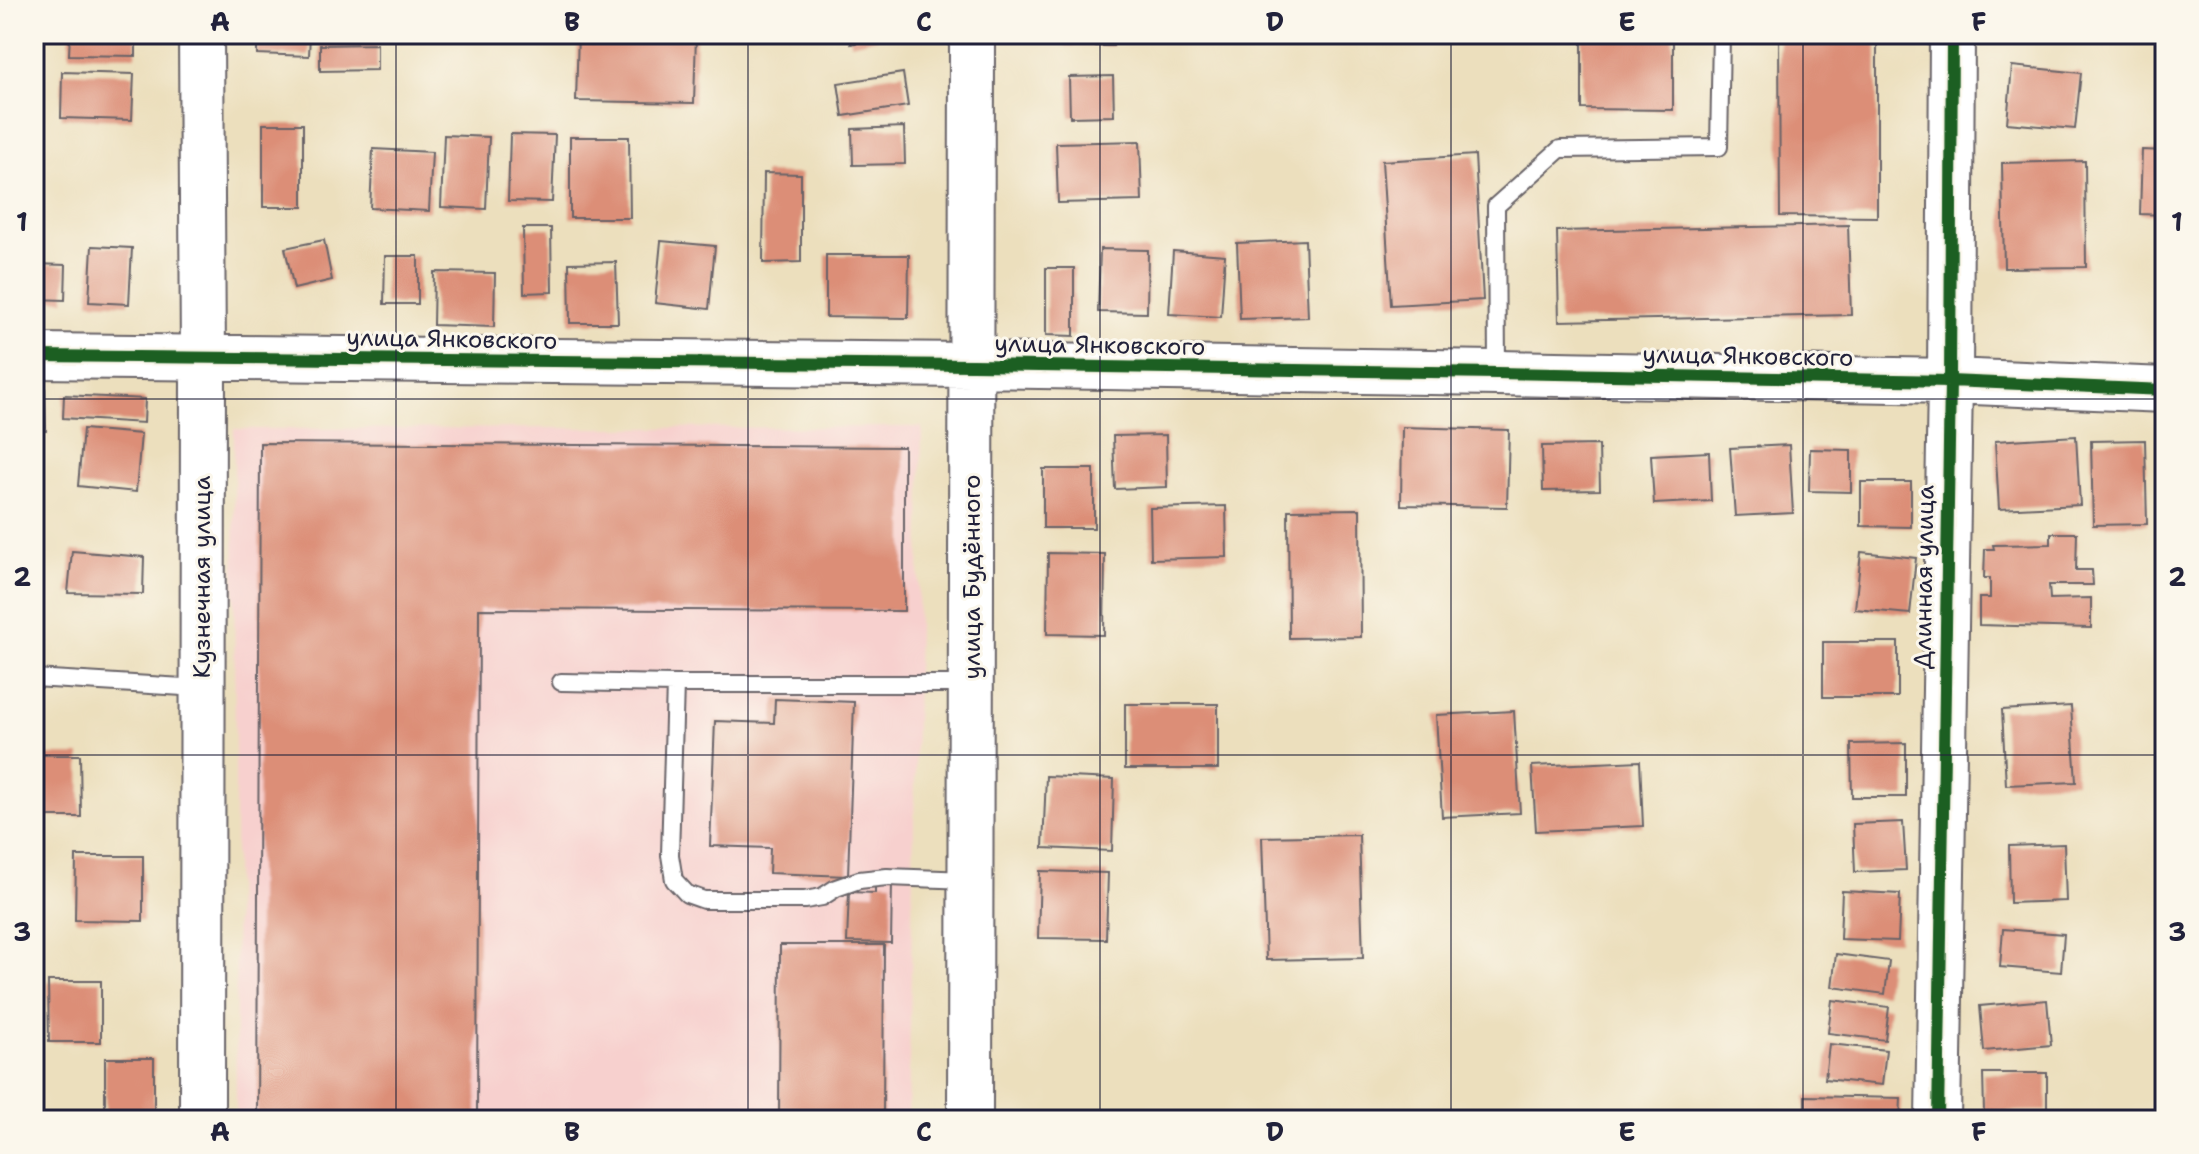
<svg xmlns="http://www.w3.org/2000/svg" width="2199" height="1154" viewBox="0 0 2199 1154" font-family="'Shantell Sans',sans-serif">
<rect width="100%" height="100%" fill="#fbf7ec"/>
<filter id="ink" filterUnits="userSpaceOnUse"><feTurbulence type="fractalNoise" baseFrequency=".0125" numOctaves="2"/><feDisplacementMap in="SourceGraphic" scale="16" xChannelSelector="R" yChannelSelector="G"/><feConvolveMatrix kernelMatrix="1 2 1 2 8 2 1 2 1" color-interpolation-filters="sRGB"/></filter>
<filter id="wash" filterUnits="userSpaceOnUse"><feTurbulence type="fractalNoise" baseFrequency=".006" numOctaves="4" result="noise"/><feDisplacementMap in="SourceGraphic" scale="32" xChannelSelector="R" yChannelSelector="G"/><feGaussianBlur stdDeviation="1.8" result="paint"/><feColorMatrix in="noise" values="0 0 0 0 0 0 0 0 0 0 0 0 0 0 0 0 0 1.4 0 .05"/><feComposite in="paint" operator="in"/></filter>
<g filter="url(#wash)">
<rect width="100%" height="100%" fill="#ecdfbd"/>
<path fill="#f7d0ce" d="M922,427L908,1120H236L234,429Z"/>
<g id="blocks">
<path fill="#dc8e77" d="M34,34H39L37,87H34Z
M70,34H136V56L69,55Z
M257,34H310L309,56L257,54Z
M578,34H696L694,103L576,101Z
M848,34H889V35L851,44Z
M1065,34H1113V46H1065Z
M1582,34H1673V110L1582,109Z
M1779,34H1877V217L1780,216Z
M377,44V70L320,71V45Z
M2012,66L2081,73L2075,129L2007,123Z
M62,72L134,74L132,120L61,118Z
M903,73L908,106L843,116L838,83Z
M1113,76L1114,116L1070,117L1069,77Z
M263,124H303V207H263Z
M904,127L905,164L853,165L852,129Z
M510,134L555,135L552,202L508,201Z
M444,135L489,137L486,209L441,207Z
M570,137H629L630,218H570Z
M1140,141L1142,201L1058,203L1056,143Z
M373,149L432,152L429,211L370,208Z
M2142,150L2165,151V215L2140,214Z
M1475,155L1483,300L1391,305L1382,161Z
M2085,161L2086,267L2004,268L2002,163Z
M764,173L801,174V262L763,263Z
M1848,225L1851,315L1559,321L1557,231Z
M523,228H551L552,292L524,293Z
M324,240L332,280L294,289L285,248Z
M1305,240L1308,317L1240,319L1237,243Z
M661,241L715,246L709,309L655,303Z
M92,246L132,248L129,304L89,302Z
M1100,249L1148,250L1147,313L1098,312Z
M1173,251L1225,255L1221,317L1169,314Z
M826,255H909L908,318L826,317Z
M385,256H418V304H384Z
M616,262L618,323H570L569,263Z
M34,264L66,265L65,300L34,299Z
M1046,268H1074V336L1046,335Z
M434,272L495,273L494,327L433,325Z
M45,385L46,431H34V386Z
M64,395L145,399L144,423L63,418Z
M1402,427L1509,430L1507,507L1401,505Z
M83,429L141,434L136,492L78,486Z
M1166,435L1167,487L1115,489L1113,436Z
M2076,436L2080,505L1999,509L1995,441Z
M2145,440L2147,524L2093,525L2091,441Z
M260,443L904,447V611L479,609L477,1120H257Z
M1599,445L1600,490L1543,491L1542,446Z
M1789,445L1793,513L1735,516L1730,448Z
M1810,449L1851,450V492L1809,491Z
M1709,452L1711,501L1654,504L1651,455Z
M1043,469H1094V528H1043Z
M1861,482H1911V527L1861,526Z
M1226,506L1227,557L1151,559L1150,508Z
M1360,509L1361,637L1289,638L1288,510Z
M2051,533H2077L2076,570H2092L2093,585H2049L2050,599L2091,598V628L1979,625V598H1990V578H1984L1985,549H1994L1993,545L2051,544Z
M72,551L144,557L143,594L68,593Z
M1861,552L1916,558L1910,614L1855,609Z
M1048,553L1105,554L1104,635L1047,634Z
M1823,642H1898V697H1823Z
M775,699L854,702L848,876L769,873L770,848L710,846L715,721L774,723Z
M1125,704H1218V769H1125Z
M2071,706L2076,782L2006,785L2002,710Z
M1514,711L1520,813L1442,817L1436,715Z
M1906,743V797H1852L1851,744Z
M34,755H80L81,817H34Z
M1640,761L1643,826L1536,831L1532,766Z
M1046,776L1114,779L1112,851L1043,848Z
M1903,822L1906,870L1855,872L1853,824Z
M1359,835L1363,958L1266,960L1262,837Z
M2064,844L2066,901L2010,903L2009,846Z
M76,856H143V921L75,920Z
M1040,871L1108,873L1106,939L1038,938Z
M875,881L892,882L891,943L847,942L849,892L875,893Z
M1842,891L1900,894L1898,941L1840,939Z
M2003,929L2064,934L2061,972L2000,967Z
M780,945H884L883,1120H779Z
M1836,954L1889,961L1885,994L1832,987Z
M48,981H101V1042H49Z
M1832,1000L1889,1007L1885,1040L1828,1033Z
M2047,1000L2051,1045L1984,1051L1980,1006Z
M1829,1044L1886,1050L1882,1085L1825,1079Z
M105,1058H154V1120H105Z
M1983,1073H2047V1111L1984,1112Z
M1805,1096L1901,1098L1900,1120H1805Z"/>
</g>
</g>
<g filter="url(#ink)">
<use href="#blocks" fill-opacity="0" stroke="#696468" stroke-width="2"/>
<g fill="none" stroke-linecap="round" stroke-linejoin="round">
<g stroke="#696468" stroke-width="20">
<path id="lane" d="M1497,370L1496,206L1560,149L1719,147L1721,34
M34,678L200,688
M561,682L675,684H970
M675,684L670,855L674,880L687,894L704,900H805L822,897L836,888L859,880L887,877L969,880"/>
</g>
<g stroke="#696468" stroke-width="48">
<path id="secondary" d="M201,34L203,359L202,1120
M34,356L972,365L1497,373L1950,381L2165,390
M970,1120L972,34
M1938,1120L1950,381L1952,34"/>
</g>
<use href="#lane" stroke="#fff" stroke-width="16"/>
<use href="#secondary" stroke="#fff" stroke-width="44"/>
<g stroke="#fbf7ec" stroke-width="17">
<path id="cycleway" d="M34,356L972,365L1497,373L1950,381L2165,390
M1938,1120L1950,381L1952,34"/>
</g>
<use href="#cycleway" stroke="#1b5e20" stroke-width="12"/>
</g>
</g>
<path fill="none" stroke="#22223b" stroke-width="2" stroke-opacity="0.55" d="M396,34V1120M748,34V1120M1100,34V1120M1451,34V1120M1803,34V1120M34,399H2165M34,755H2165"/>
<g text-anchor="middle" stroke-width="6" stroke-linejoin="round" paint-order="stroke">
<g font-size="24" fill="#22223b" stroke="#fbf7ec">
<text transform="translate(452 339) rotate(1)" y="8">улица Янковского</text>
<text transform="translate(1100 345) rotate(1)" y="8">улица Янковского</text>
<text transform="translate(1748 356) rotate(1)" y="8">улица Янковского</text>
<text transform="translate(202 577) rotate(-90)" y="8">Кузнечная улица</text>
<text transform="translate(972 577) rotate(-90)" y="8">улица Будённого</text>
<text transform="translate(1924 577) rotate(-89)" y="8">Длинная улица</text>
</g>
</g>
<rect width="2199" height="1154" fill="none" stroke="#fbf7ec" stroke-width="88"/>
<rect x="44" y="44" width="2111" height="1066" fill="none" stroke="#22223b" stroke-width="3"/>
<g font-size="26" text-anchor="middle" font-weight="bold" fill="#22223b">
<text x="220" y="31">A</text>
<text x="572" y="31">B</text>
<text x="924" y="31">C</text>
<text x="1275" y="31">D</text>
<text x="1627" y="31">E</text>
<text x="1979" y="31">F</text>
<text x="22" y="231">1</text>
<text x="2177" y="231">1</text>
<text x="22" y="586">2</text>
<text x="2177" y="586">2</text>
<text x="22" y="941">3</text>
<text x="2177" y="941">3</text>
<text x="220" y="1141">A</text>
<text x="572" y="1141">B</text>
<text x="924" y="1141">C</text>
<text x="1275" y="1141">D</text>
<text x="1627" y="1141">E</text>
<text x="1979" y="1141">F</text>
</g>
</svg>
